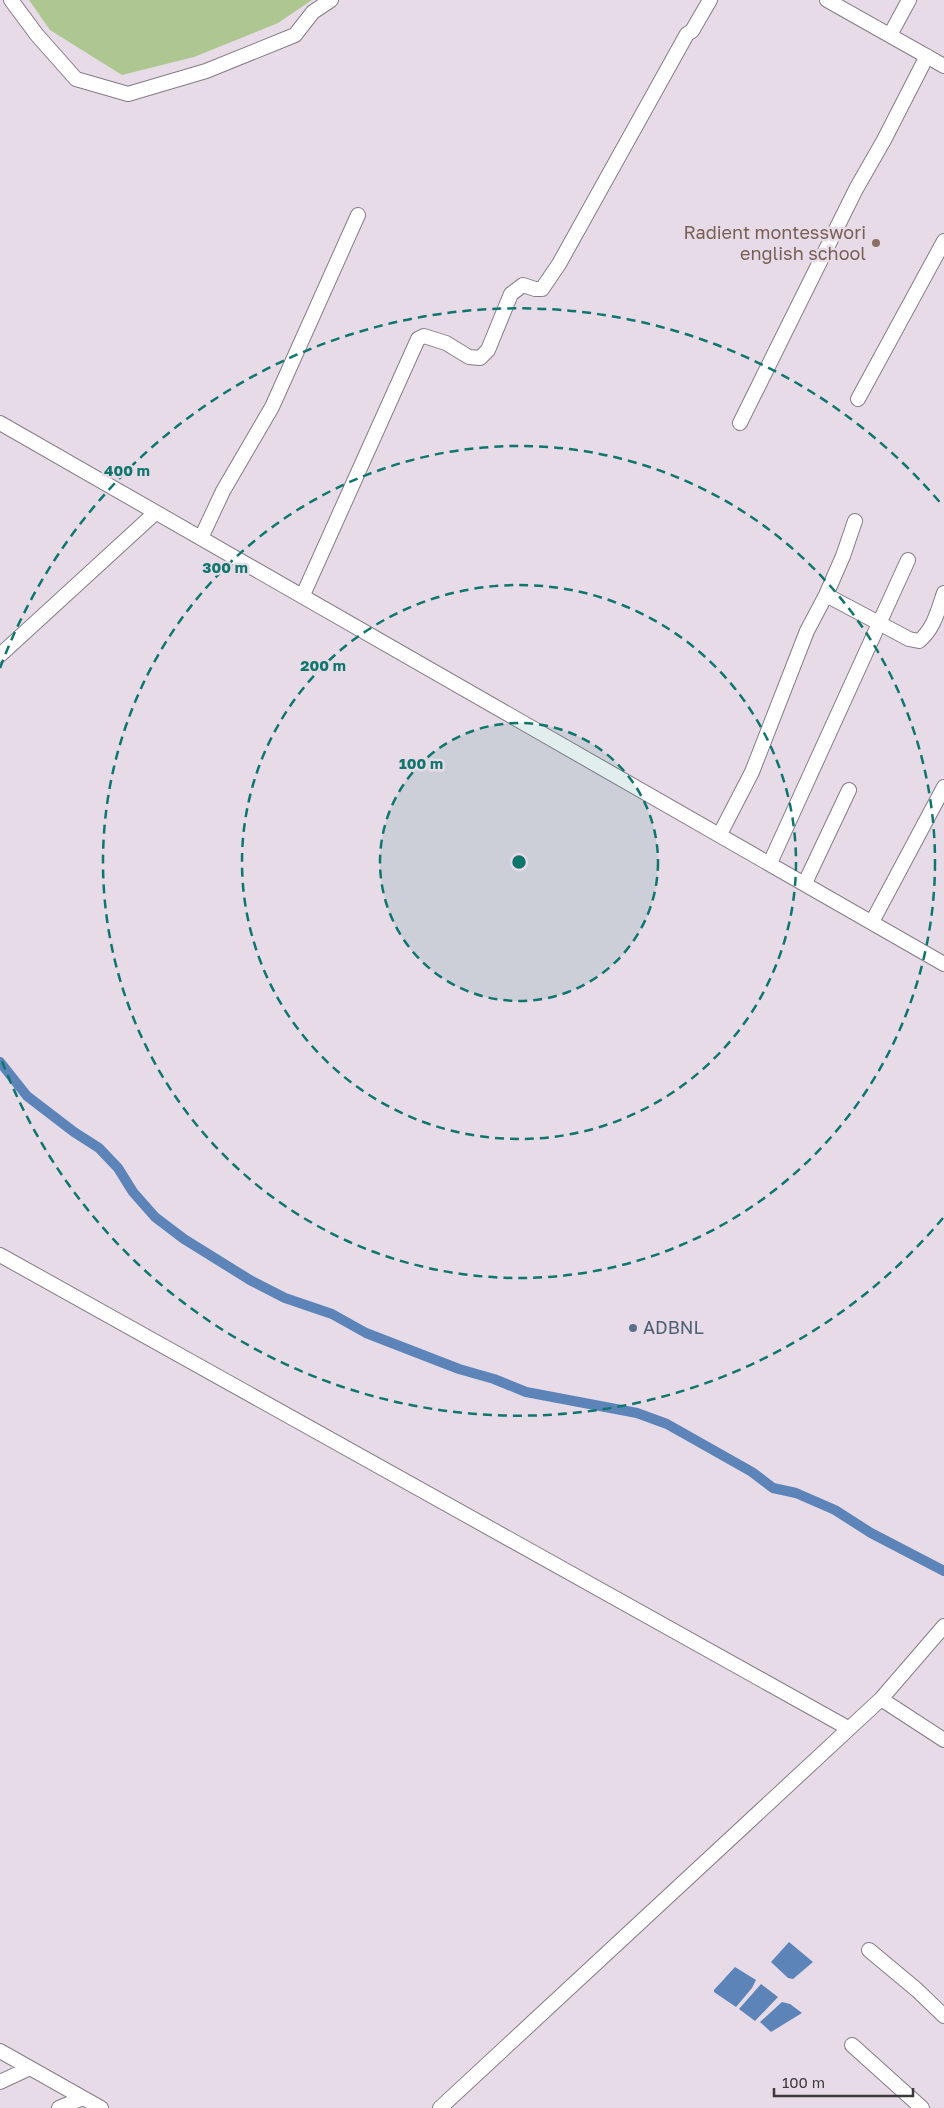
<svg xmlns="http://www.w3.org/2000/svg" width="944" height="2108" viewBox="0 0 944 2108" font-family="'Golos Text',sans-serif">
<rect width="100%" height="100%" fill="#e6dbe7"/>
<path fill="#aec68f" d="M29,0H312L278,23L194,57L122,75L50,30Z"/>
<path fill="#5c84b9" d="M789,1942L813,1962L793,1979L788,1978L771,1962Z
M735,1967L756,1980L752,1988L736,2007L714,1992V1990Z
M761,1984L778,1997L755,2021L739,2009Z
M782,2002L790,2004L802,2013L771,2032L760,2022Z"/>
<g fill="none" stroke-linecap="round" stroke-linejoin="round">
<path stroke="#5c84b9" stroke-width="10" d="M0,1062L27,1096L74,1132L99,1148L118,1168L133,1192L155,1217L184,1239L250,1280L285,1298L332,1314L366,1333L459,1369L494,1379L526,1392L637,1413L667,1424L752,1472L773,1488L796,1493L835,1510L871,1533L944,1571"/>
<g stroke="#867c87" stroke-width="16">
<path id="minor" d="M11,0L37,35L76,79L128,94L206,71L295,35L313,12L331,0
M827,0L944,66
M890,35L909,0
M858,399L944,241
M0,423L944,964
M740,423L856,189L884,140L927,56
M201,538L223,491L272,407L358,215
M303,595L418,339L424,336L446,343L469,357L480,358L488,350L511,294L523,285L535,289H542L559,264L687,34L692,31L710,0
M826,595L909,639L919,641C934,629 938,610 944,593
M0,655L155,513
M720,834L752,772L807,631L826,595L843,556L855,521
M770,863L908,560
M805,883L849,790
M872,922L944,787
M0,1255L848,1728
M881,1699L944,1740
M869,1950L917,1990L944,2016
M852,2045L922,2108
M0,2051L101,2108
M0,2082L30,2068
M59,2108L83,2098
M440,2108L881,1699L944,1626"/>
</g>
<use href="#minor" stroke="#fff" stroke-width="14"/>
</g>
<circle cx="519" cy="862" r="139" fill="#0f766e" fill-opacity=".12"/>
<g fill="none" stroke="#0f766e" stroke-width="2.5" stroke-dasharray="9 6">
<circle cx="519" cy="862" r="139"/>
<circle cx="519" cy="862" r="277"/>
<circle cx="519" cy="862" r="416"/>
<path d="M943 1218A554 554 0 0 1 0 1056M0 668A554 554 0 0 1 943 506"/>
</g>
<circle fill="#8d6e63" stroke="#e6dbe7" stroke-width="2" cx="876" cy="243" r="5"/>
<circle fill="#5c6f8a" stroke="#e6dbe7" stroke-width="2" cx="633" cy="1328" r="5"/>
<g text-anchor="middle" stroke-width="5" stroke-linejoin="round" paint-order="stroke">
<g font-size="18" fill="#785e54" stroke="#e6dbe7" text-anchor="end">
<text x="866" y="239">Radient montesswori<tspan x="866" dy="21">english school</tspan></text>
</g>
<g font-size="18" fill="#4e5e75" stroke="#e6dbe7" text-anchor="start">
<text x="643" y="1334">ADBNL</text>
</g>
</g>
<circle cx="519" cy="862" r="8" fill="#0f766e" stroke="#e6dbe7" stroke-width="2.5"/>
<g font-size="15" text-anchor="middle" font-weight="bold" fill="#0f766e" stroke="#e6dbe7" stroke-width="5" stroke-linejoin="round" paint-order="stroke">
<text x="127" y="476">400 m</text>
<text x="225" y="573">300 m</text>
<text x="323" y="671">200 m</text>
<text x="421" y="769">100 m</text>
</g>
<path d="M774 2088v8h139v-8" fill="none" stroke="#3c383c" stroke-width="2.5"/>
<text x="782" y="2088" font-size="15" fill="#3c383c" stroke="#e6dbe7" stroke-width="4" paint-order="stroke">100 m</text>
</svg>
